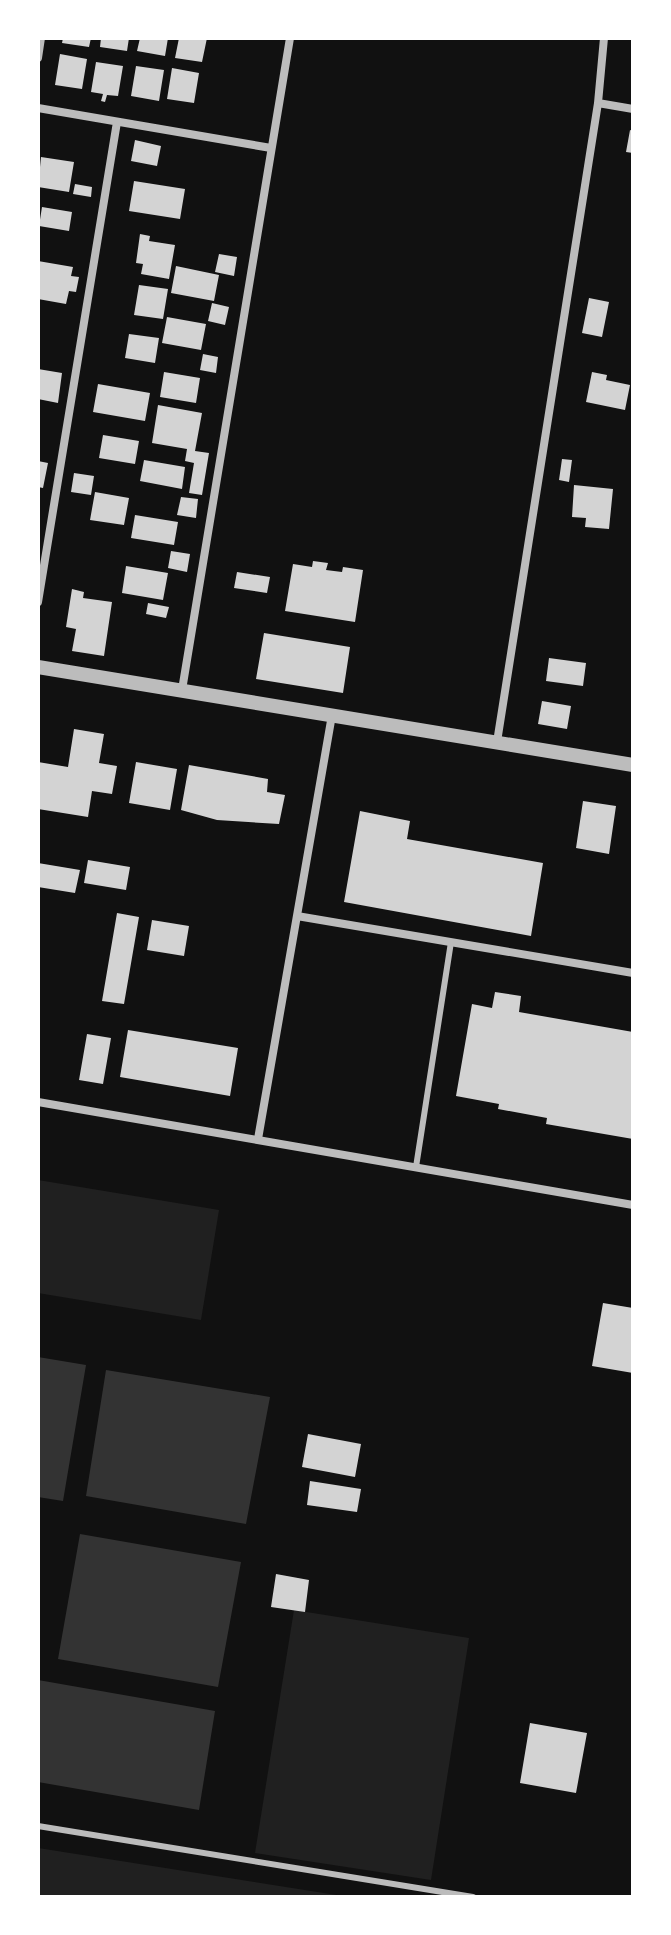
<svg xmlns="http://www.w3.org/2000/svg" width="671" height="1935" viewBox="0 0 671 1935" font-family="'IBM Plex Serif',serif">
<rect width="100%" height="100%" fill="#111"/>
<path fill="#202020" d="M38,1180L219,1210L201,1320L38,1293Z
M294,1610L469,1638L431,1880L255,1853Z
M38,1848L349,1897H38Z"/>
<path fill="#333" d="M38,1357L86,1365L63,1501L38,1497Z
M106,1370L270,1397L246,1524L86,1496Z
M80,1534L241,1562L218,1687L58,1659Z
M38,1680L215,1711L199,1810L38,1782Z"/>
<path fill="#d3d3d3" d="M63,38H91L89,47L62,43Z
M101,38H129L127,51L100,47Z
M140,38H168L165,56L137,51Z
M179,38H207L202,62L175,58Z
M60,54L87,59L82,89L55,85Z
M96,62L123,66L118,96L107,95L105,102L101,101L103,94L91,92Z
M136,66L164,70L159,101L131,96Z
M172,68L199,73L194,103L167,99Z
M630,130L633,131V153L626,152Z
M135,140L161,146L157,166L131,161Z
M41,157L74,162L69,192L38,187Z
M134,181L185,189L180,219L129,211Z
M75,184L92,187L91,197L73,194Z
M42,207L72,212L69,231L39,226Z
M140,234L150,236L149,241L175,245L169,279L141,274L143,264L136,263Z
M219,254L237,257L234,276L215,272Z
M38,261L73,267L71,276L79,277L76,292L69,291L66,304L38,299Z
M176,266L219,275L214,301L171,293Z
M139,285L168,289L163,319L134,315Z
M589,298L609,302L602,337L582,333Z
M212,303L229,307L225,325L208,321Z
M167,317L206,324L201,350L162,343Z
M129,334L159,338L155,363L125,358Z
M203,354L218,357L216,373L200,370Z
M38,369L62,373L58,403L38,399Z
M164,372L200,378L196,403L160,397Z
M592,372L607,375L606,380L630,385L625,410L586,402Z
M98,384L150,393L145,421L93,412Z
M158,405L202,413L195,451L209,453L202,495L189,493L194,463L185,461L187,449L152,443Z
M103,435L139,441L135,464L99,458Z
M562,459L572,460L569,482L559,480Z
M144,460L185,467L182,489L140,481Z
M38,461L48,463L43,488L38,487Z
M74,473L94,476L91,495L71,492Z
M574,485L613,489L609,529L585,527L586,518L572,517Z
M95,492L129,498L124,525L90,520Z
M181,497L198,499L196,518L177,515Z
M135,515L178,522L174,545L131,538Z
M171,551L190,554L187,572L168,568Z
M313,561L328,563L326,570L342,572L343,567L363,570L355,622L285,611L293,564L312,567Z
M126,566L168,573L163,600L122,593Z
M237,572L270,577L267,593L234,588Z
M72,589L84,592L83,598L112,602L104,656L72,651L76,629L66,627Z
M148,603L169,607L166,618L146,614Z
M264,633L350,647L343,693L256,679Z
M549,658L586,663L583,686L546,681Z
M542,701L571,706L567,729L538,724Z
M74,729L104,734L99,763L117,766L112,794L92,791L88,817L38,809V762L68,767Z
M136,762L177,769L170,810L129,803Z
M189,765L268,779L267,792L285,795L279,824L217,820L181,810Z
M583,801L616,806L609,854L576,848Z
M360,811L410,821L407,839L543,863L531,936L344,902Z
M88,860L130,867L126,890L84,883Z
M38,863L80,870L75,893L38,887Z
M117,913L139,917L124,1004L102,1001Z
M152,920L189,926L184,956L147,950Z
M495,992L521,996L519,1012L633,1032V1139L546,1124L547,1118L498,1109L499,1104L456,1096L472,1004L492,1008Z
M128,1030L238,1048L230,1096L120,1077Z
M87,1034L111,1038L103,1084L79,1080Z
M603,1303L633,1308V1373L592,1366Z
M308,1434L361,1444L355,1477L302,1467Z
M310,1481L361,1489L357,1512L307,1505Z
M276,1574L309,1580L305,1612L271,1607Z
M530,1723L587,1733L576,1793L520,1783Z"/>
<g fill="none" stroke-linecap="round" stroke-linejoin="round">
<path stroke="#bcbcbc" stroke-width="6" d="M416,1167L451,942
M38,1826L473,1897"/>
<path stroke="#bcbcbc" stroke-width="8" d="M38,58L41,38
M598,103L633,109
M38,108L271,148
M38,602L117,122
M182,690L290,38
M497,742L598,103L604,38
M297,916L633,973
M38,1102L633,1205
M258,1139L332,715"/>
<path stroke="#bcbcbc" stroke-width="14" d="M38,667L633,765"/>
</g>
<rect width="671" height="1935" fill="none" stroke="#ffffff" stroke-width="80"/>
</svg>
